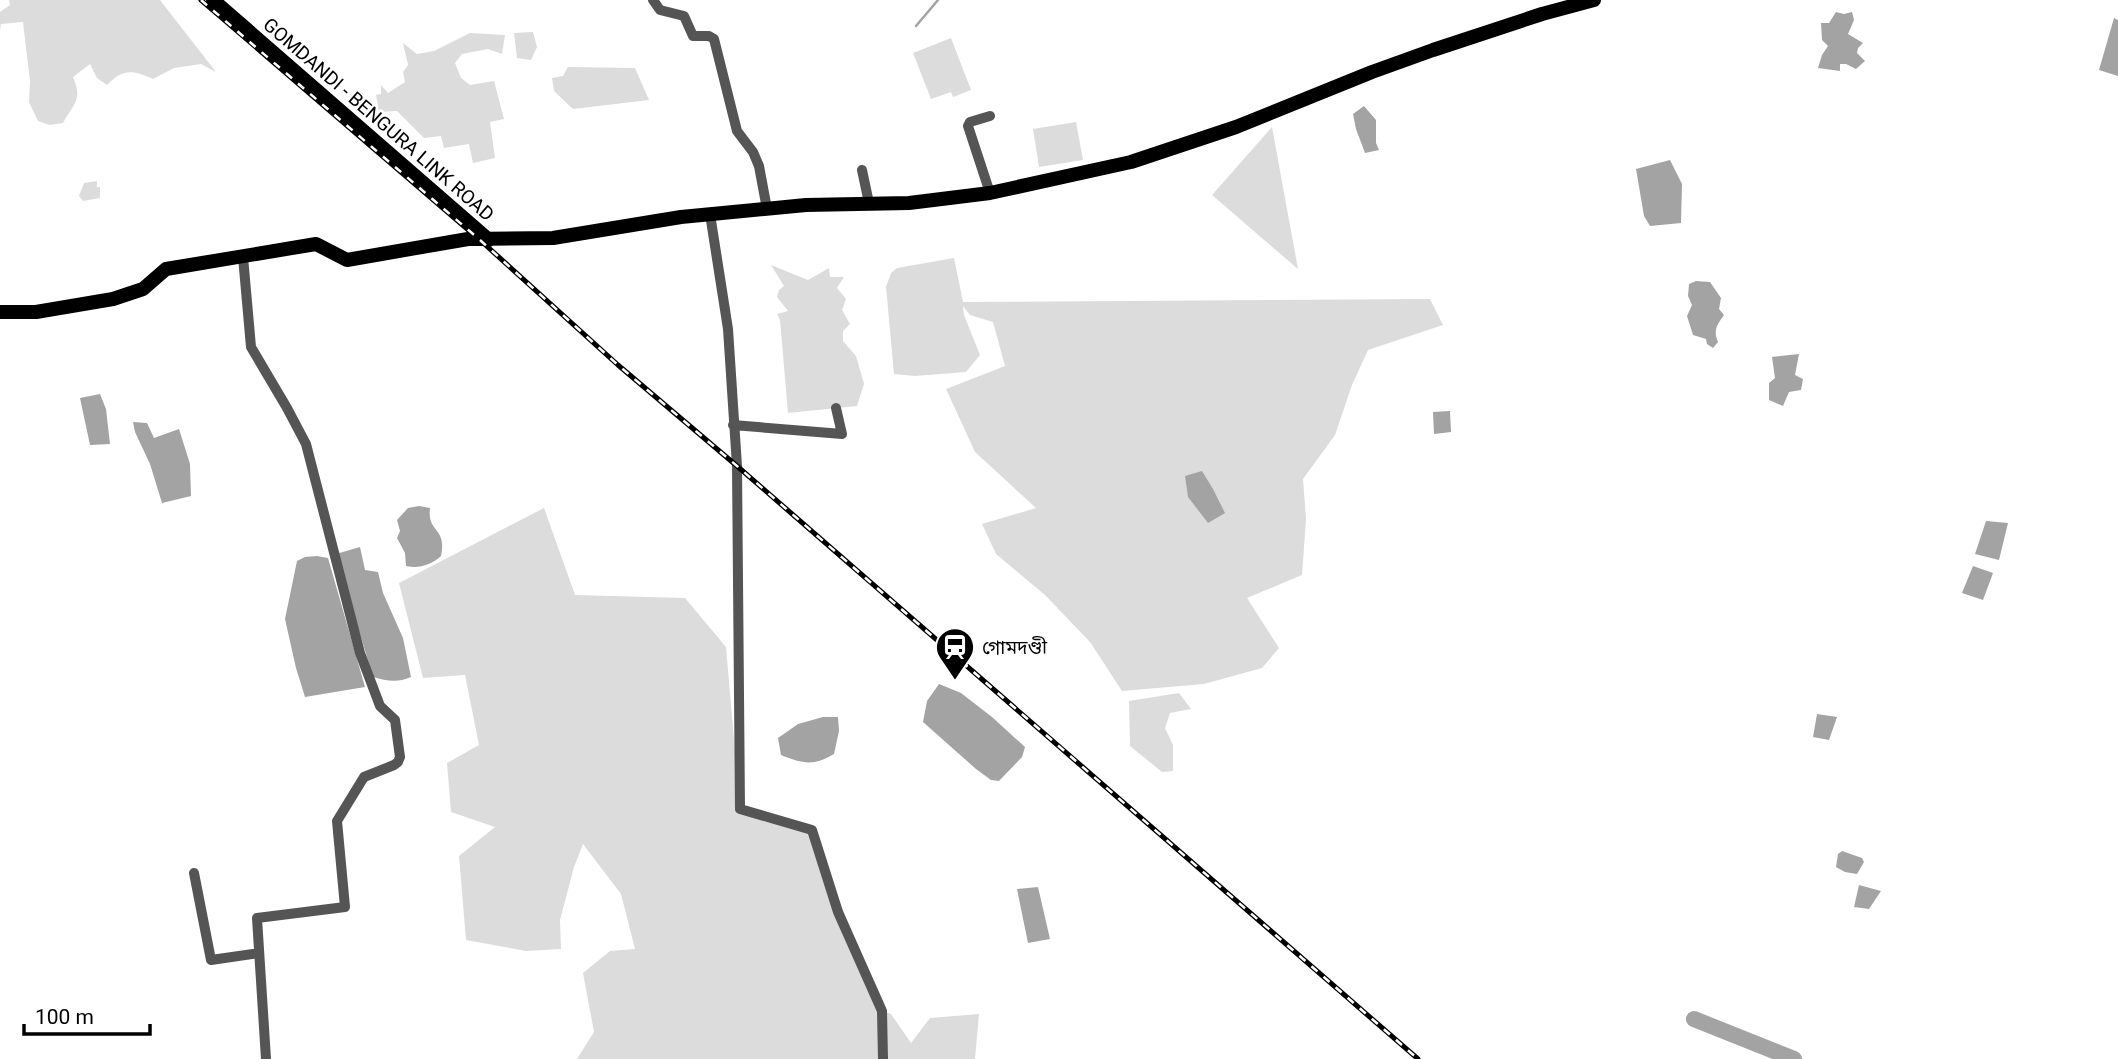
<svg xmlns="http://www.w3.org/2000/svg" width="2118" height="1059" viewBox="0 0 2118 1059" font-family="Roboto,'Noto Sans Bengali',sans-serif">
<rect width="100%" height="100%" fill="#fff"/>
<path fill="#dcdcdc" d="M9,0H160L216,72L201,64L174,68L153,79C133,70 123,68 107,85L97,78L90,64L73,77C83,101 74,102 63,123L50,125L38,121L29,102L30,81L23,22L1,24L0,31V12L10,5Z
M533,32L537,47L531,60L517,58L514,33Z
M470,33L505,35L502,54L488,49L462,54L455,63L461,78L470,85L494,81L504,119L490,122L495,158L473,163L469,144L444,148L441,136L424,138L397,111L379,112L376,95L381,94V85L388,93L405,82L403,72L408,65L403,43L417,54L434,51Z
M951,38L971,90L953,97L951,92L931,99L913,53Z
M568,67L635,68L649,100L573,109L554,91L552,78L563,76Z
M1076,122L1083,160L1039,167L1033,129Z
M1272,127L1298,269L1212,195Z
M97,181V187H100V198L83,201L79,196L84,183Z
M954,258L963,302L1430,299L1443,325L1368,350L1352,385L1335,435L1303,479L1306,519L1302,575L1247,598L1279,648L1262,668L1204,684L1122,691L1090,642L1045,595L996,554L982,524L1036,508L975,452L946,389L1005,366L993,322L970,315L963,306L964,315L980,355L966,372L915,376L894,374L886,287L891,273L897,268Z
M771,265L808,280L829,268L830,277H844L837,288L846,299L842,310L850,324L843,331V341L856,356L864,384L857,406L788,413L780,320L777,314L788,311L777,297L779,290L784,286Z
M544,508L575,595L685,598L726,647L740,809L812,830L882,1011L891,1014L911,1043L930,1018L979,1014L975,1059H577L594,1032L583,973L610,951L635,949L621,894L583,844L574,867L560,920L561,949L526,951L466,940L459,856L495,827L451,812L447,763L479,745L465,675L423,678L399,583Z
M1179,693L1191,709L1170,713L1165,728L1173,745V771L1162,772L1130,746L1129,701Z"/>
<path fill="#a3a3a3" d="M1836,12L1844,14L1852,12L1854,20L1848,34L1863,43L1858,48L1857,53L1865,61L1856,69L1846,64H1840V71L1818,68L1822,55L1828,46L1822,40L1821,23H1829Z
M2114,18L2118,20V76L2099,70Z
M1364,106L1376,120V143L1379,150L1365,153L1356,129L1353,114Z
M1670,160L1682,184L1681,223L1650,226L1644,216L1636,169Z
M1696,281L1710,282L1721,298L1719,309L1724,315C1717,325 1713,330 1718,342L1713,348L1707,344L1706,339L1693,335L1687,316L1692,305L1688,296L1689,284Z
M1799,354L1795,375L1803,379L1801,390L1789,392L1783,406L1769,400V383L1775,378L1772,357Z
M100,394L106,409L110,444L90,445L80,398Z
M1450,411L1451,432L1434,434L1433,412Z
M133,422L147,423L154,438L179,429L190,464L191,496L162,503L150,464L135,432Z
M1202,471L1213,489L1225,513L1208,523L1188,497L1185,476Z
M419,506L430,508C427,534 447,526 441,556C431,565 419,569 406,566L405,553L397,538L400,531L397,520L408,508Z
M1986,521L2008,523L1999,560L1975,554Z
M360,547L365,570L378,572L383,593L403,638L411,677C397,683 387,681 373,677L336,554Z
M317,556L328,558L365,687L305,697L296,668L285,619L297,561L305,557Z
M1973,566L1993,573L1983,600L1962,593Z
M939,684L961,693L992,717L1025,747L1022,757L999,781L991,780L976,769L923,722L927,701Z
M1817,714L1837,717L1829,740L1813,737Z
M823,717H838L839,731L834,754C814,766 803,764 781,755L778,738L798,724Z
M1842,851L1862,858L1864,862L1857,874L1845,872L1836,867L1838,854Z
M1859,885L1881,891L1869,909L1854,907Z
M1038,887L1050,939L1028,943L1017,889Z"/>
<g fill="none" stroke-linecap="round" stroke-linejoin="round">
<path stroke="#a3a3a3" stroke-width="2.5" d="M916,26L938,0"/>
<path stroke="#a3a3a3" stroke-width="16" d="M1694,1019L1794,1059"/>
<path stroke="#555" stroke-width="10" d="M653,0L660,10L684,16L693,36H709L714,39L737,131L753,152L759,166L767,209
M990,116L970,122L968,126L990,193
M862,170L869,203
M710,214L728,329L737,466L740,809L812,830L838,912L882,1011L883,1059
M243,257L251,347L287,408L306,444L360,653L380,706L395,720L400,757L398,762L394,765L364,777L337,821L345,907L257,918L266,1059
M733,425L842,434L836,408
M194,873L211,960L259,953"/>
<path stroke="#000" stroke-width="14" d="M213,0L489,240
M0,312H36L113,299L143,289L166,269L316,244L347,260L468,239L553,238L681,217L806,205L909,203L990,193L1131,162L1236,127L1372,72L1433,50L1542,14L1594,0"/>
<g stroke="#000" stroke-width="5">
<path id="rail" d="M201,0L480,240L618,365L737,466L1418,1059"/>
</g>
<use href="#rail" stroke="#fff" stroke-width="2.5" stroke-dasharray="8" stroke-linecap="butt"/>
</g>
<defs>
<g id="station-pin" transform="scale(2.0125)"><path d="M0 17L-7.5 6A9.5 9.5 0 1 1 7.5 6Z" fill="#000" stroke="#fff"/><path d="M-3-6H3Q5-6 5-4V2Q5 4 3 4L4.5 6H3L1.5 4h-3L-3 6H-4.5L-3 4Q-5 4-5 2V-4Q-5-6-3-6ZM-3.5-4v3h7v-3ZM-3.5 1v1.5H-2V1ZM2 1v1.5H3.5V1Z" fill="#fff"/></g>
</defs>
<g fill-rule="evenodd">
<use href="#station-pin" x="955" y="647"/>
</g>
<g text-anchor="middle" stroke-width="5" stroke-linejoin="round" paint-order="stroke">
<g font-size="19" fill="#000" stroke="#fff">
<text transform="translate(379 119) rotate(41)" y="7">GOMDANDI - BENGURA LINK ROAD</text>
</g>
<g font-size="19" fill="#000" stroke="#fff" text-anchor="start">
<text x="982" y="654">গোমদণ্ডী</text>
</g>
</g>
<path d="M24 1024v10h126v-10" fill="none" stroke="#000000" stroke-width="3.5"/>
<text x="35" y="1024" font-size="21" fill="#000000" stroke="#ffffff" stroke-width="5" paint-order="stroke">100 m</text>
</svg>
